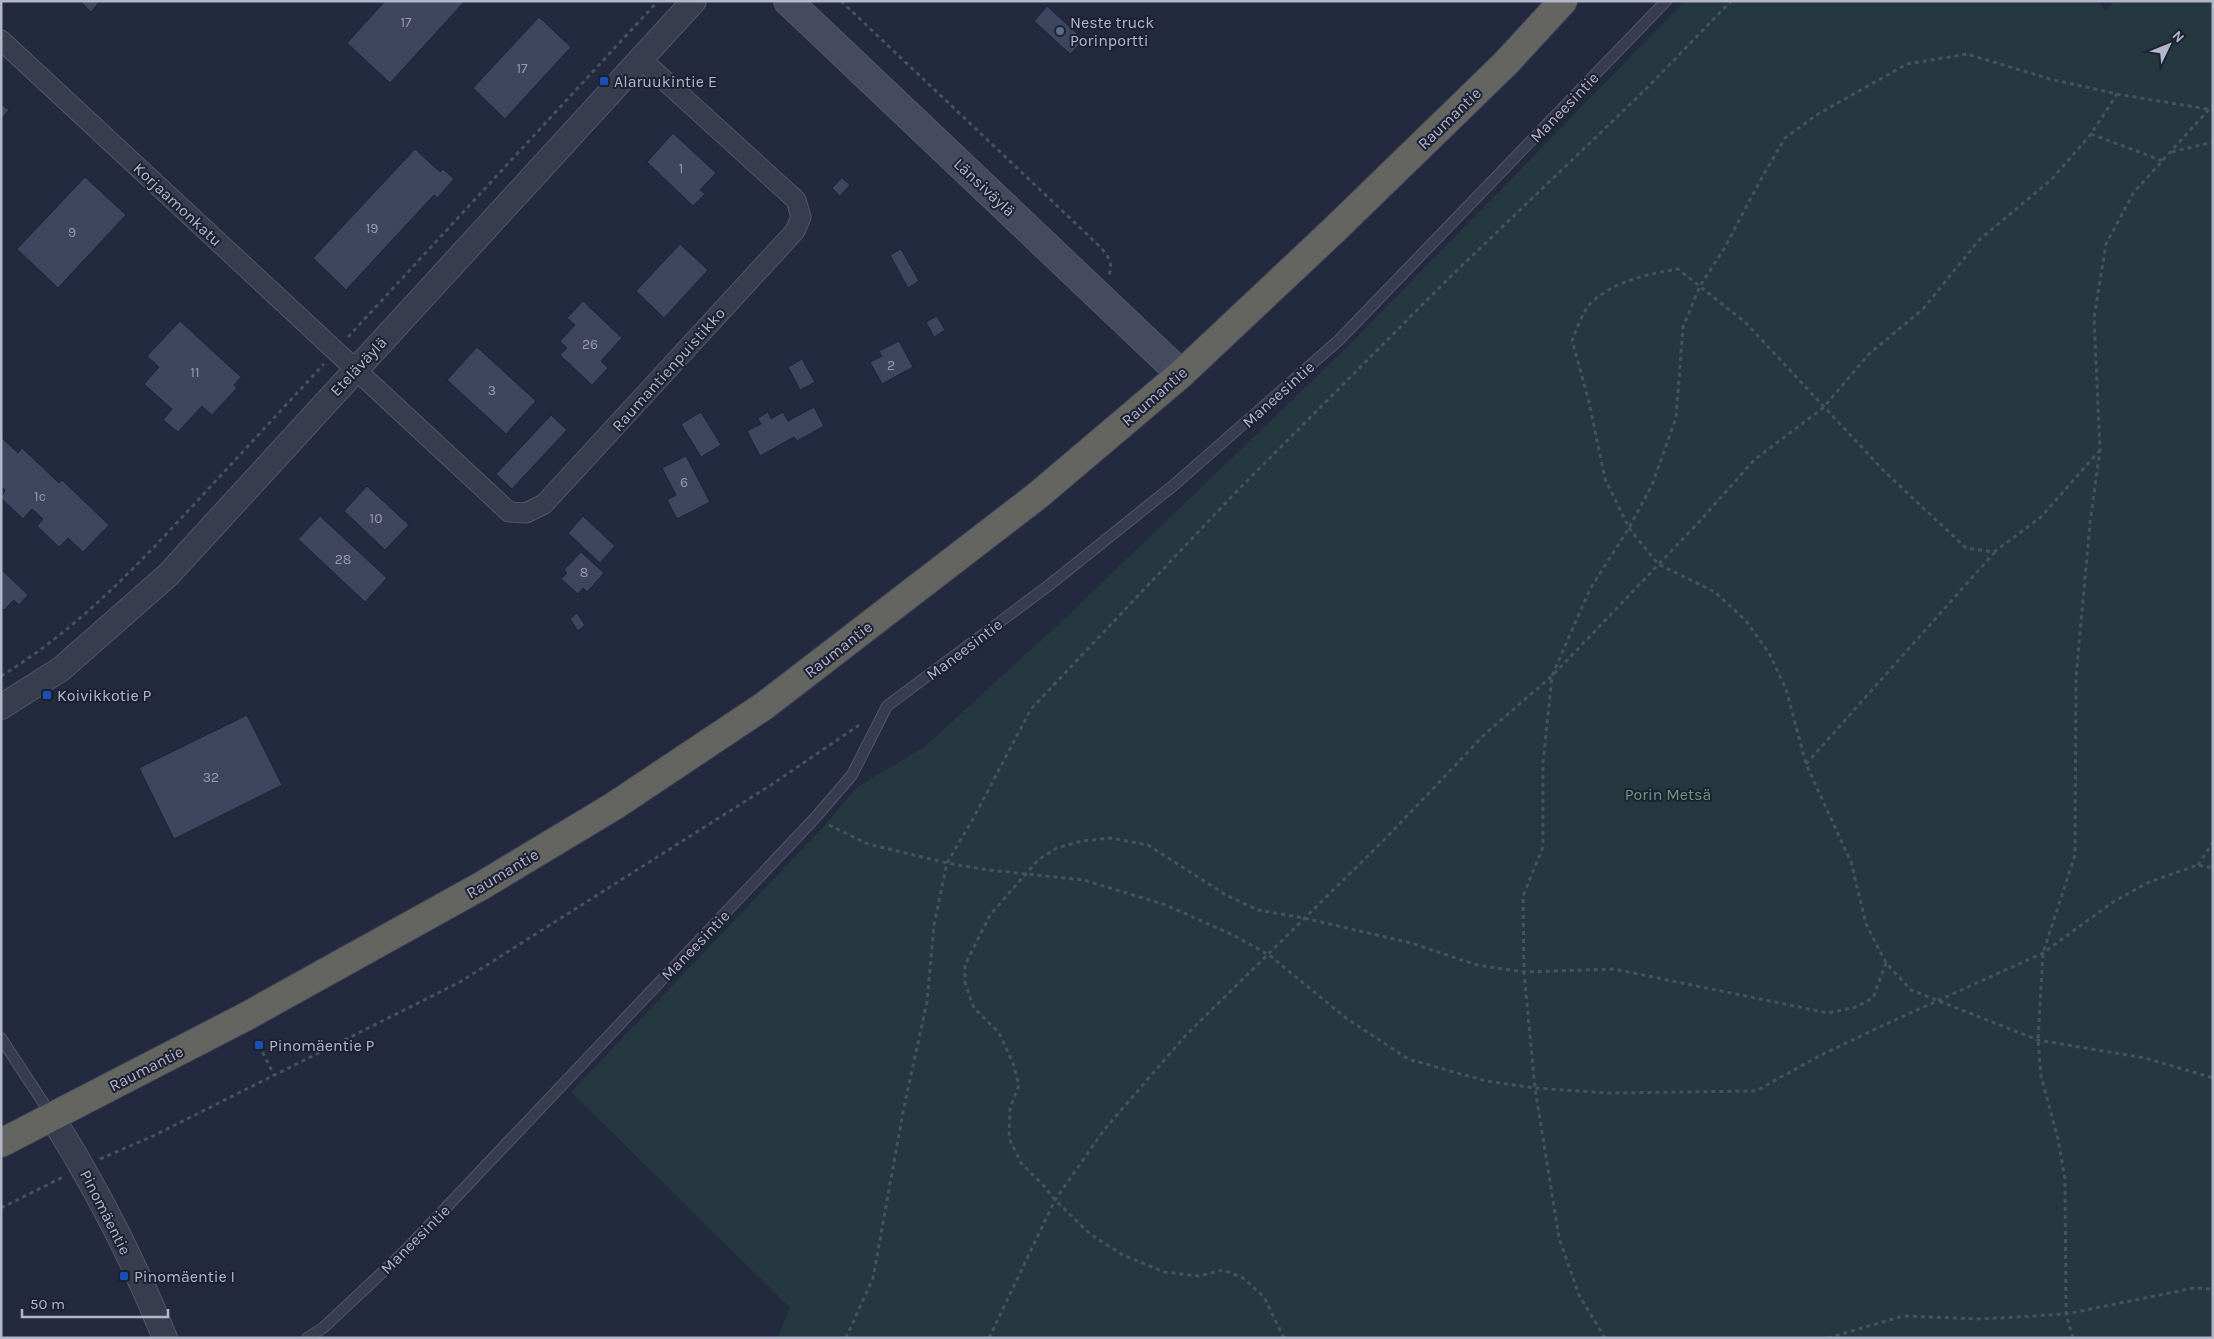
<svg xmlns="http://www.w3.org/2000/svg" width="2214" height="1339" viewBox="0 0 2214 1339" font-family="Karla,sans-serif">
<rect width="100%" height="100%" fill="#23293e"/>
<path fill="#25373f" d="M1685,1H2099L2105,11L2114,1H2213V1338H777L790,1308L571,1092L824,826L856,788L924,747L1061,622L1345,349Z"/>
<path fill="#3f455e" stroke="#1e2335" d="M80,1H100L91,12Z
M385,1H465L390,83L347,43Z
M1047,6L1084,40L1070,54L1034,21Z
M539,17L571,47L505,119L473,88Z
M1,104L9,110L1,119Z
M673,133L716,173L700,190L705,194L693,206L647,162Z
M415,149L440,172L443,169L454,179L437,198L434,195L346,290L313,258Z
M85,177L126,215L58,288L17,249Z
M842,178L850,185L840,196L832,188Z
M680,244L708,270L664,318L636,291Z
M901,249L919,281L908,288L890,255Z
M583,301L622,338L601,361L608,368L592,385L560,355L567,348L560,341L575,325L567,318Z
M937,316L945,330L934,337L926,322Z
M180,321L241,377L234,385L237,388L212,415L202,406L178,432L163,420L172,409L144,384L159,367L147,356Z
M899,341L913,367L882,384L870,362L882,356L879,351Z
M477,347L536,401L506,434L447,380Z
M802,359L815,382L800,390L788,367Z
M814,407L824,426L797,441L794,437L760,456L747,431L761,424L758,418L768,412L771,419L783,412L788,421Z
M701,412L721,445L701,457L681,424Z
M551,415L567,430L512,489L496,474Z
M1,437L18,453L22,448L59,483L62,480L109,525L83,552L68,538L59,547L37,526L43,519L32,509L23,519L1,498L5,490L1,487Z
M686,456L710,502L677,519L667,500L676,495L662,468Z
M367,486L409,525L385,550L344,511Z
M320,516L387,578L365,602L298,539Z
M583,516L615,546L600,563L568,533Z
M581,552L604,573L587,592L583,588L578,594L561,579L567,573L564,570Z
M1,569L28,595L19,605L14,600L4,610L1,608Z
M577,613L585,625L578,631L570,619Z
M247,715L282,785L174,839L139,768Z"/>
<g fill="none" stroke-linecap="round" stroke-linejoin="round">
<g stroke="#525769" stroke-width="12">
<path id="service" d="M1,1038L52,1116
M307,1338L323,1328L404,1252L815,818L852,775L887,706L1048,586L1174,485L1339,340L1666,1"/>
</g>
<g stroke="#525769" stroke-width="21">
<path id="minor" d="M1,40L509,512L526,513L544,504L795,231L801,217L796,200L641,59"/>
</g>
<g stroke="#525769" stroke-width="26">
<path id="tertiary" d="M1,707L61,669L168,575L694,1
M52,1117C96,1187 134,1261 165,1338"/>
</g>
<g stroke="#525769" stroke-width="30">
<path id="secondary" d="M788,1L1181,374"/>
</g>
<g stroke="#3f4456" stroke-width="30">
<path id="trunk" d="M1,1143L245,1017L481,886L614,806L764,706L1037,496L1181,374L1333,231L1506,63L1563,1"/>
</g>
<path stroke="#43545c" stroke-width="3" stroke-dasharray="4 4" stroke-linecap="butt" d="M841,1L1093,240C1103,250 1115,260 1109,275
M2091,134L2163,161
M2172,152L2213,142
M348,337L658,1
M2100,450L2041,517L1994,552L1966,548L1884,471L1746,323L1678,269C1647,274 1615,281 1592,302C1583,310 1577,329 1572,340L1589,402L1605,479L1629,528L1658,564L1715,592L1746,621L1769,653L1786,689L1806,764L1851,862L1866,924L1886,963L1911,990L2038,1040L2145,1058L2213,1078
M1,676C77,630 138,565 198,500C240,455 282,409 324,364
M1806,764L1994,553
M829,825L868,844L947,863L988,870L1084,880L1166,905L1233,935L1269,955L1346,1018L1408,1059L1486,1081L1535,1088L1608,1093L1756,1091L1821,1055L1886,1024L2043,953L2113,902L2149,882L2198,865L2213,868
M2198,865L2213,842
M259,1045L274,1075
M100,1159L151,1137L460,982L774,783L862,723
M1,1208L63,1177
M846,1338L873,1278L904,1107L927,1002L934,925L947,863L974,817L1031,709L1236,492L1447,280L1644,91L1731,1
M989,1338L1055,1200L1104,1130L1186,1035L1384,840L1486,733L1552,676L1699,522L1754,460L1823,408L1869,354L1923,309L1979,240L2052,179L2091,134L2117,94
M1284,1338L1264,1297L1243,1278L1223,1270L1199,1276L1164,1272L1123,1255L1090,1234L1055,1200L1044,1186L1021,1163L1009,1138L1010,1108L1019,1085L1013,1063L999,1033L974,1008L965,983V965L990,915L1038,860L1057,848L1082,841L1111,838L1148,845L1226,895L1258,910L1304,918L1411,943L1477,965L1524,972L1614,969L1828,1013L1856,1007L1873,998L1886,963
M1605,1338L1579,1295L1559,1238L1535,1088L1524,972L1523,896L1543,847V763L1552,676L1590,589L1629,528L1652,485L1676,418L1683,327L1700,286L1725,247L1761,179L1785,138L1818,114L1907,64L1967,54L2050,79L2117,94L2213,110
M1828,1338L1903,1316L1982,1319L2066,1314L2194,1288L2213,1289
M2073,1338L2066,1314L2065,1179L2058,1139L2041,1076L2038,1040L2043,953L2075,855L2076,677L2090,523L2100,450L2094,318L2106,244L2134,192L2213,105"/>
<use href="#service" stroke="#373c4e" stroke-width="10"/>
<use href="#minor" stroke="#373c4e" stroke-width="19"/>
<use href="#tertiary" stroke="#373c4e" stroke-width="24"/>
<use href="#secondary" stroke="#454a61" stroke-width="28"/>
<use href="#trunk" stroke="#646461" stroke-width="28"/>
</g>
<circle fill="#5c6f8a" stroke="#1c2133" stroke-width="2" cx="1060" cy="31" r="5"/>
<g fill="#1a4fb4" stroke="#1c2133" stroke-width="2">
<rect x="599" y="76" width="10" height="10" rx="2.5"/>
<rect x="42" y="690" width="10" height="10" rx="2.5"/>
<rect x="254" y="1040" width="10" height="10" rx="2.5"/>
<rect x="119" y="1271" width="10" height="10" rx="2.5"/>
</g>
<g text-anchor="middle" stroke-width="4" stroke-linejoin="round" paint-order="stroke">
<g font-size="14" fill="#969aae">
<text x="406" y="27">17</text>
<text x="522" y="73">17</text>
<text x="681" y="173">1</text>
<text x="372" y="233">19</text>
<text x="72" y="237">9</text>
<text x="590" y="349">26</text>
<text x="891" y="370">2</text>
<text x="195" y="377">11</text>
<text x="492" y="395">3</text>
<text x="684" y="487">6</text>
<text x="40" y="501">1c</text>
<text x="376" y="523">10</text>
<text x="343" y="564">28</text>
<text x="584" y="577">8</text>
<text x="211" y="782">32</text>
</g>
<g font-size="16" fill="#b3b7c9" stroke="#1c2133" text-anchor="start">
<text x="1070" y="28">Neste truck<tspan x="1070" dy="18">Porinportti</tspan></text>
<text x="614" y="87">Alaruukintie E</text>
<text x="57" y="701">Koivikkotie P</text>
<text x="269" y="1051">Pinomäentie P</text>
<text x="134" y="1282">Pinomäentie I</text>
</g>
<g font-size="16" fill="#b3b7c9" stroke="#1c2133">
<text transform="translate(1564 107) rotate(-46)" y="6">Maneesintie</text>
<text transform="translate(1449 118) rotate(-44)" y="6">Raumantie</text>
<text transform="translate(985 187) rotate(43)" y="6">Länsiväylä</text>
<text transform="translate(178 204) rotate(43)" y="6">Korjaamonkatu</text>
<text transform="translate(358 366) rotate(-47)" y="6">Eteläväylä</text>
<text transform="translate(668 369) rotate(-48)" y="6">Raumantienpuistikko</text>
<text transform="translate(1278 394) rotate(-42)" y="6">Maneesintie</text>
<text transform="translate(1154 396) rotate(-41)" y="6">Raumantie</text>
<text transform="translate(838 649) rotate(-38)" y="6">Raumantie</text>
<text transform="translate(964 649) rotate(-37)" y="6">Maneesintie</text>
<text transform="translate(502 873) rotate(-31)" y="6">Raumantie</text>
<text transform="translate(695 945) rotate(-46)" y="6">Maneesintie</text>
<text transform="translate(146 1068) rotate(-27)" y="6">Raumantie</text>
<text transform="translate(106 1212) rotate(63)" y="6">Pinomäentie</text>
<text transform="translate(415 1239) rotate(-45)" y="6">Maneesintie</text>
</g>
<g font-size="16" fill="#699b7f" stroke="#1c2133">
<text x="1668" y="800">Porin Metsä</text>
</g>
</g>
<rect width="2214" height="1339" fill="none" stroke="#b3b7c9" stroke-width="5"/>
<g transform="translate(2169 45) rotate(47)" stroke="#1c2133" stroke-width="4" paint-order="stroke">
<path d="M0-4L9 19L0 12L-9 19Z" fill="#b3b7c9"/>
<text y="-8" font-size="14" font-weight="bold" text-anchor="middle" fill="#b3b7c9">N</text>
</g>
<path d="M22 1309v8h146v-8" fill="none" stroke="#b3b7c9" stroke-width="2.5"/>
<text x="30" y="1309" font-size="15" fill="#b3b7c9" stroke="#1c2133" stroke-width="4" paint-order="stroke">50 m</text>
</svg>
